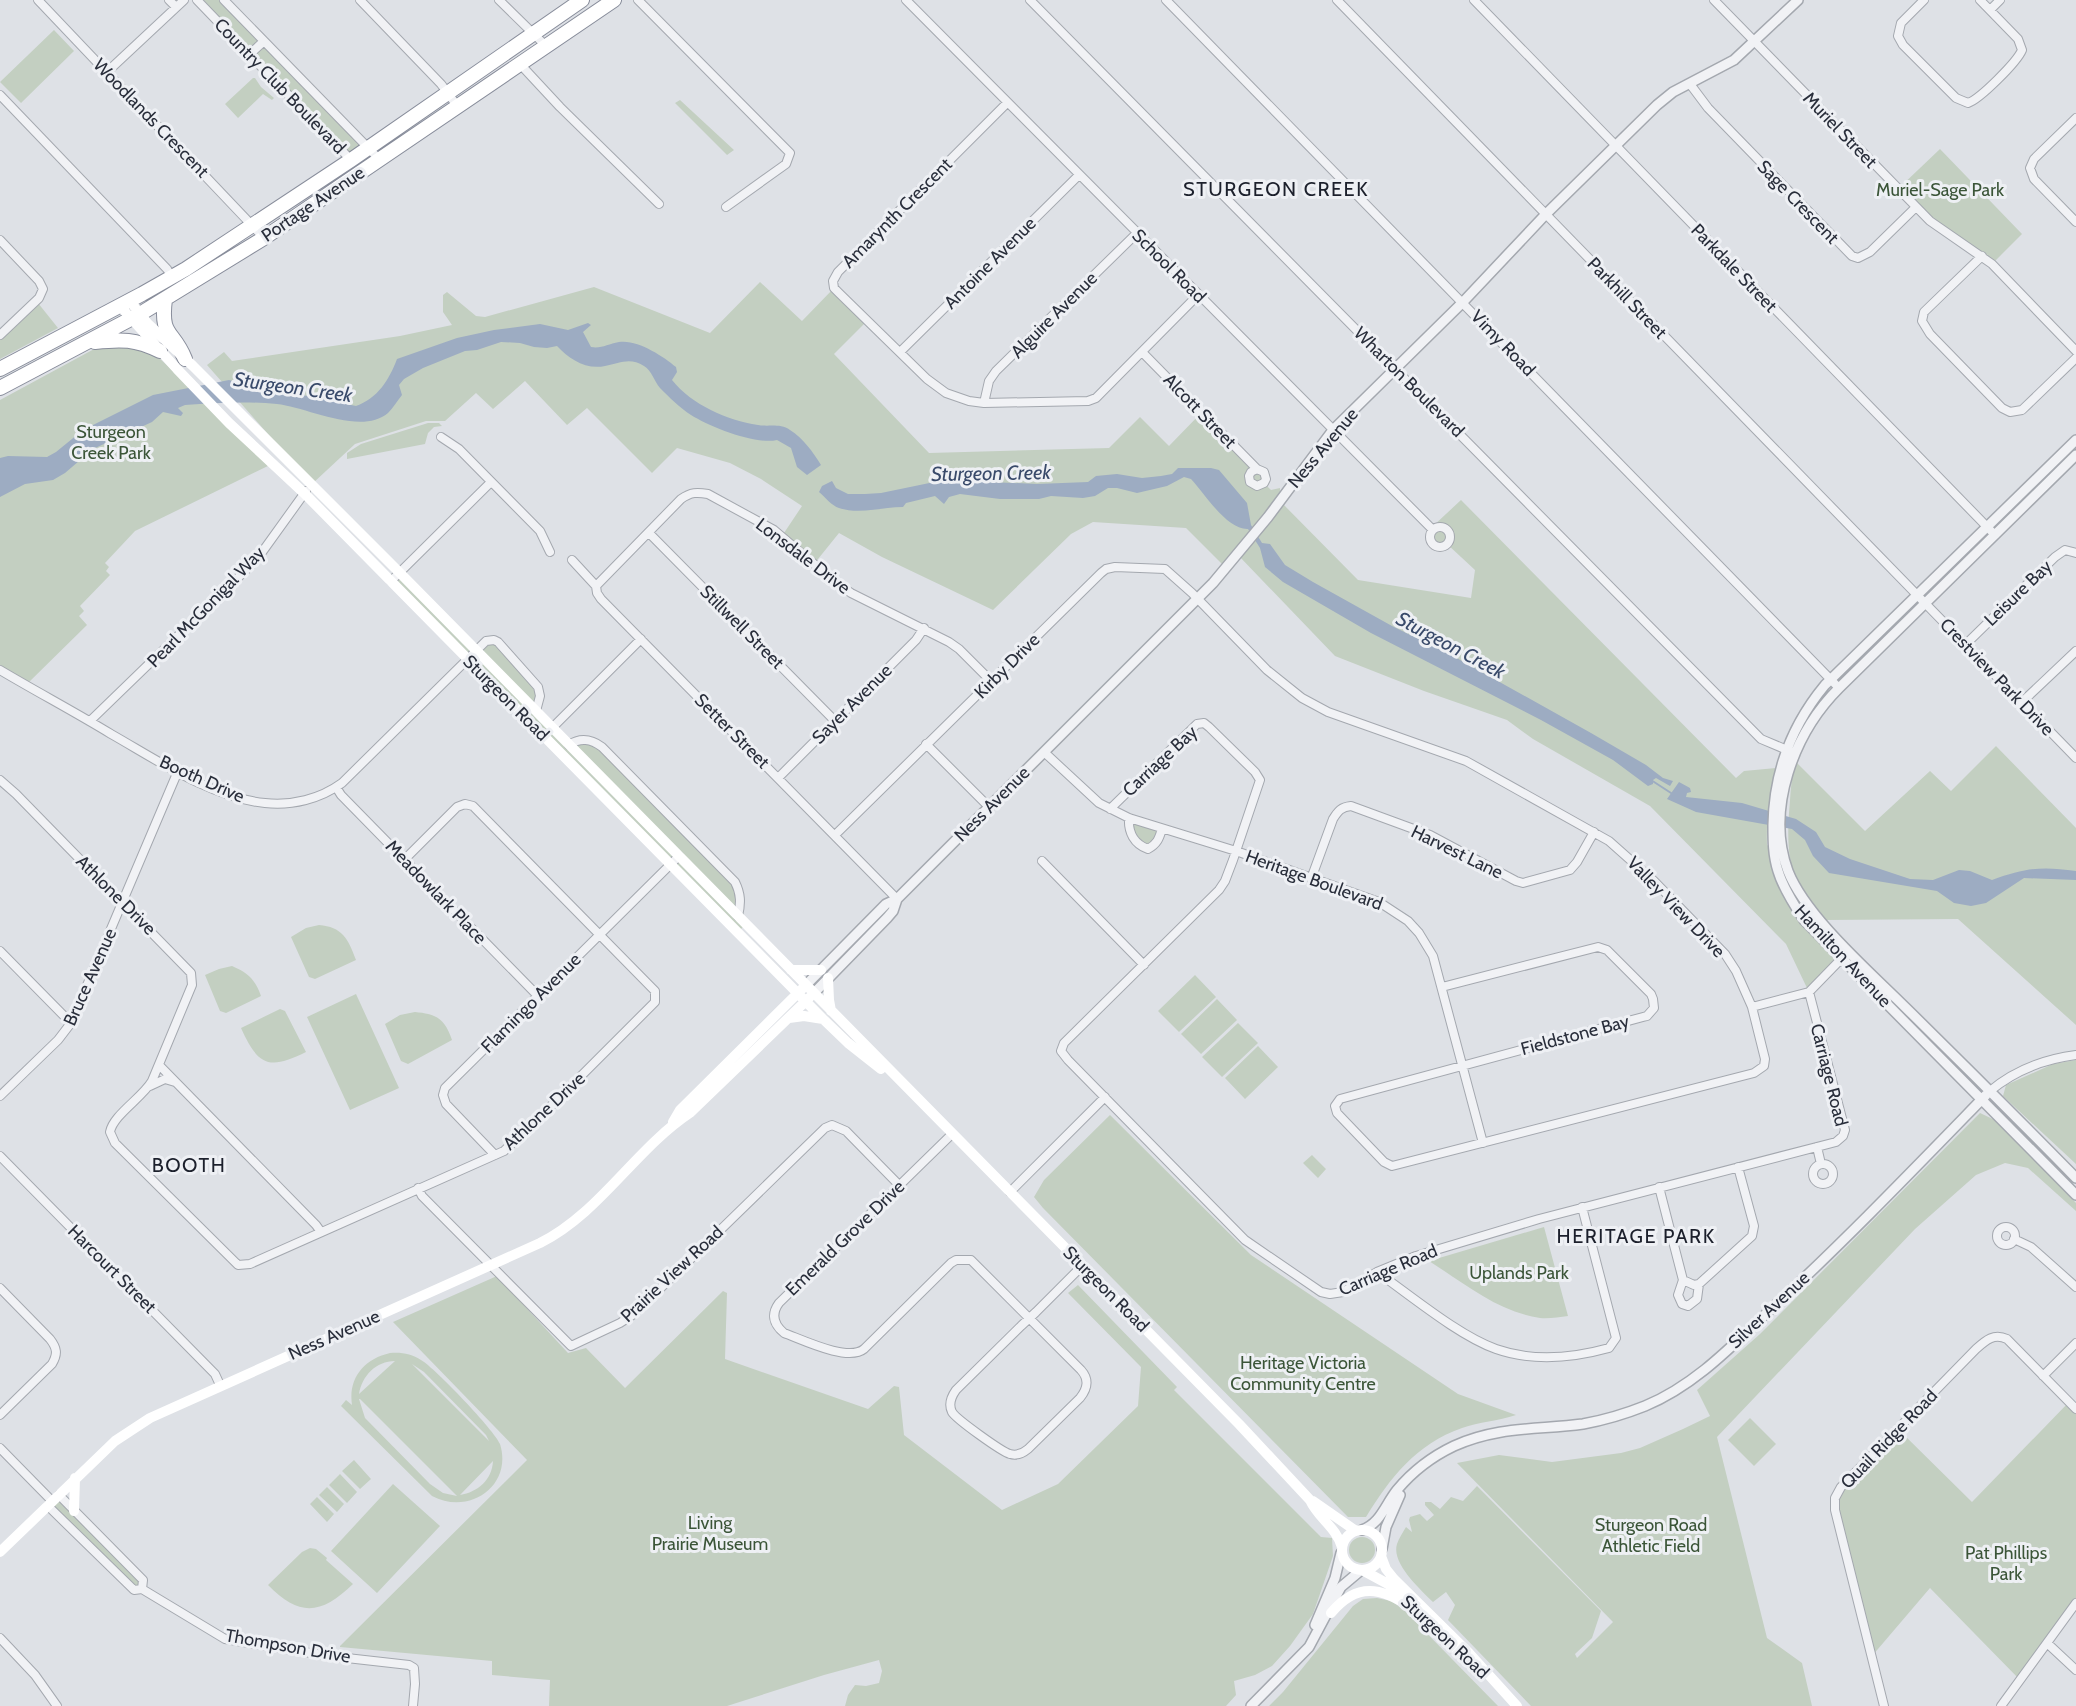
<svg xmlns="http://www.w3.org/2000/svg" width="2076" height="1706" viewBox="0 0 2076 1706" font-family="Cabin,sans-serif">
<rect width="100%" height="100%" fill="#dee1e6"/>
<path fill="#c3cfc1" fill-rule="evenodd" d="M197,0H224L368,148L351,160Z
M54,30L74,51L21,103L0,82Z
M253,78H255L261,87L274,98L272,100L263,94L238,118L225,104Z
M680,100L734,150L727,155L675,103Z
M1940,149L2022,234L1992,264L1952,238L1898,189Z
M760,282L802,321L834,288L868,320L834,354L929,453L1109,448L1140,417L1169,446L1202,412L1260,469L1264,483L1271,490L1280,488V501L1358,580L1471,598L1475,570L1447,544L1438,547L1432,543L1430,537L1433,530L1431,528L1461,500L1736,778L1744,771L1776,768C1770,795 1766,818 1767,845L1770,847L1776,875L1834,957V960L1807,988L1786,944L1650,806L1533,739L1507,720L1424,691L1335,656L1238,555L1226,568L1186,528L1093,522L1071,534L993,610L882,557L839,533L814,564L782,536L802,506L761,479L730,463L677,448L652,473L587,408L567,425L525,381L493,409L476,393L445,421H426L355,444L312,484L207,365L224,352L232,361L400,336L452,325L443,312V295L447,292L476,316L485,317L594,287L710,333Z
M38,303L58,328L0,359V339Z
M123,343L156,355L272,464L135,531L105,563L109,567L106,571L110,575L80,606L84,611L79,616L87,625L26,685L0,670V400L96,348Z
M428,423H439L442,426L434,427L428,433L425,444L347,459V453L361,444Z
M400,573L475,649L494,640L538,687L536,711L569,744L591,739L735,882L746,924L738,932L391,581Z
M1996,746L2076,828V1025L1958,919L1825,920C1791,884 1786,861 1789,813C1791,793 1790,782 1796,762L1865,831L1930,771L1951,791Z
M1129,818L1162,829L1148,849L1130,833Z
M319,925C342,927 348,938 356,960L315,979L309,977L291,937L306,928Z
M232,966C248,973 255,979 261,996L226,1013L220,1011L205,975L219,969Z
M1195,975L1216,997L1179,1032L1158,1011Z
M356,994L399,1088L350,1110L307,1017Z
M1217,999L1237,1020L1201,1054L1181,1034Z
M280,1009L285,1011L306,1052C268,1071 258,1065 241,1028Z
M415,1012C437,1014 445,1019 452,1040L408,1064L401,1061L385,1024L400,1015Z
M1238,1023L1258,1043L1222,1077L1202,1057Z
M1258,1046L1278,1067L1245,1099L1225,1078Z
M2076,1060V1164L2003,1096L2006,1085L2053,1064Z
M1980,1113L1999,1122L2076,1203V1211L2028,1168L2005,1163L1976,1175L1915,1229L1717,1437L1767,1638L1802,1663L1812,1706H1531L1448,1620L1455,1605L1446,1592L1433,1602C1420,1589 1391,1563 1397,1544C1399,1538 1403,1532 1406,1527L1412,1532L1409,1520L1410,1517L1420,1514L1427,1521L1434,1515L1425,1505V1502H1431L1440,1509L1451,1497L1463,1501L1477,1486L1601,1611L1592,1638L1575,1654L1577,1658L1613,1622L1457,1463L1499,1455L1552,1462L1621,1453L1640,1448L1683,1429L1710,1416L1697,1390L1760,1334Z
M1110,1115L1251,1255L1458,1394L1516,1415C1498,1421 1479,1422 1462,1428C1416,1444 1390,1478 1366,1517H1348L1043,1208L1034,1197L1044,1180Z
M1312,1155L1326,1169L1318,1178L1303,1163Z
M1544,1227L1568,1316C1559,1317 1549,1319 1540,1318C1498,1312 1464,1283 1429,1261Z
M497,1276L568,1353L586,1348L625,1388L723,1291L727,1293L725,1359L868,1409L894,1386L899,1387L904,1435L1002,1510L1058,1484L1138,1406L1141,1367L1068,1293L1078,1285L1177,1387L1174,1390L1321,1537L1332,1538L1333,1556L1313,1614L1290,1646L1272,1666L1255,1675L1234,1681L1236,1695L1226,1706H845L848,1695L855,1685L866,1686L879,1683L882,1671L879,1660L824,1675L727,1706H549L550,1680L492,1675V1661L340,1647V1646L527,1460L393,1322Z
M390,1353C402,1352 412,1354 421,1360C435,1368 495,1431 500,1444C513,1486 469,1516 432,1496L341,1406L346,1400L352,1405C348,1378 364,1359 390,1353ZM395,1361L359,1394C362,1376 376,1361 395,1361ZM412,1364L424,1372L486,1435L489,1441ZM359,1399H360L457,1496L443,1493L430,1484L365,1418ZM493,1461C492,1480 478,1492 460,1495Z
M2069,1402L2076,1409V1603L2020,1680L1930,1588L1872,1656L1835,1510L1837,1492L1898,1429L1972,1502Z
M1750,1418L1776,1444L1754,1466L1728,1440Z
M354,1460L371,1479L360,1489L342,1471Z
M340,1474L357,1492L347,1503L329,1485Z
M393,1484L440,1526L377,1593L331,1551Z
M327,1487L344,1504L337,1512L319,1495Z
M59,1495L143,1580L142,1589L134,1590L48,1506Z
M317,1497L334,1514L327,1522L310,1504Z
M1349 1550a13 13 0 1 1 26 0a13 13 0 1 1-26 0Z
M310,1548L316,1549L327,1558L326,1560L353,1584C322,1614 300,1618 268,1585L302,1552Z
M1377,1598L1391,1601L1404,1610L1498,1706H1269L1283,1692L1353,1606L1363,1599Z"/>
<path fill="#9dacc2" d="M588,323L591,325L583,332L591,347C601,349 608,344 619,342C637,339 663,356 676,367L677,372L672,380C692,405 727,420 758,425C769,427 780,423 790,430C803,438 813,452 821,465L807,475L797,467L791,448L777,440C756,445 710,427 691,415C680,408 669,397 660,388C654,381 652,371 644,366C630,357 620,363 605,366C586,370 569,359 557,346L547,348L534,347L520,343L501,342L477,350L465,351L423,368L404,379L399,385L402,395C397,401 393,408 388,413C361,436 307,407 277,404C246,401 216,403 185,405L178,408L183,413L181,416L163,412L152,422L93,449L65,473L53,480L25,484L0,497V458L8,456L47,457L56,452L83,430L153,395L229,380L247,385L254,383L278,390L356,406C378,398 389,380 397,359L457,338L494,330L540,324L568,330Z
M1178,468H1211L1219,470L1247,503L1251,525L1262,543L1270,544L1285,565L1313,582L1392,626L1453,656L1591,733L1646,765L1663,778L1673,781L1670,786L1656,778L1653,780V784L1648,786L1613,760L1541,720L1371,633L1283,582L1265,567L1260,548L1248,529C1227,530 1205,494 1191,479L1184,477L1167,486L1137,493L1117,488H1108L1095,496L1083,498L1051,496L1039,499H1000L960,494L949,497L944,504L935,496L906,503L903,507C882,507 860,515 839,508C832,506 825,497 819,492L822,486L832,481L836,488L848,494H865L881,493L944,480L1037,484L1088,482L1096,476L1117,474L1142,478L1161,476L1172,474Z
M1679,782L1690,788L1691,792L1687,793L1686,797L1742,803L1796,819L1816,832L1825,847L1850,859L1910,879L1933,880L1959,870L1970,871L1992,880C2025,868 2041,866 2076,871V880L2024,878L1986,903L1971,906L1954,903L1937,891L1829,873L1813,856L1805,840L1792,829L1696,812L1667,799Z"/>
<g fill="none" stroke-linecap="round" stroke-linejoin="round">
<path stroke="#9dacc2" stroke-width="2" d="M1651,780L1671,793"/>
<g stroke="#a4a8af" stroke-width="10">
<path id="minor" d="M38,0L264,238
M169,0L176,7
M197,0L352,161
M224,0L380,160
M360,0L441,84L458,107
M499,0L546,46
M638,0L790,153L786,164L726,207
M906,0L1433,530
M1030,0L1761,739L1792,752
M1166,0L1839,688
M1337,0L2076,758
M1474,0L1995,535
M1714,0L1930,221L1992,264L2076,351
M1924,0L1901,23L1898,36L1903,45L1956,98L1968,103C1980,99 2017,62 2022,50L2018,39L1980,0
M1990,10L2000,0
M250,54L264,41
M520,64L560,107L659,204
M107,72L184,0
M1690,84L1708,108L1852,256L1858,258L1870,252L1916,207
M0,95L167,269L172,277
M1007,103L838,272L833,281L834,288L839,293L927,379L946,393L969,401L984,403L1088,401L1096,398L1198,295
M2076,118L2034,159L2030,168L2034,179L2076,222
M0,240L39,281L43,289L39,298L0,335
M1982,256L1924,312L1922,321L1930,334L2002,408L2010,412L2022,410L2076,358
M900,352L1079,175
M1142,352L1257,469L1264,472L1266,479L1264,483L1257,486L1250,482L1249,476L1251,472L1257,469
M984,403L989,381L996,371L1137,233
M441,437L459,449L540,531L550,552
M1430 537a10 10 0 1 1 20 0a10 10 0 1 1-20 0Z
M649,533L835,721
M572,560L596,586L597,593L601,599L897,899
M391,581L491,482
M596,586L681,499C691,492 697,492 708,494L774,530L833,580L851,593L949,642L959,649L991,681
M1965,645L2055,557L2065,550L2076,553
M0,670C37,692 75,712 111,734C157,760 212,798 265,803C292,806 320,799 342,783L486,641L494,640L498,642L538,687L540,696L536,711
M2021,703L2076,651
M90,721L250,566L260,555L306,491
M551,729L641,639
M926,744L989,807
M569,745C581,737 591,739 602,747L735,882C741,894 741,903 738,916
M1044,752L1099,803L1129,818L1236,851L1379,902L1408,921L1419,933L1433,956L1483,1143
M778,778L916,640L924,628
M0,780L16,794L191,973L192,985L152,1081C142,1098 113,1115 110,1132L115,1143L238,1265L250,1264L504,1151L540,1117L655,1002V991L652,988L473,806L465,804L457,807L404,860
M336,787L341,795L538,996
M1110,809L1197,724L1204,723L1209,727L1255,772L1260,780L1233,860L1225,881L1219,890L1064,1043L1061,1051L1068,1060L1245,1240L1321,1292L1330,1294L1343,1292L1377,1272L1416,1256L1539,1219L1836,1142L1843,1136L1845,1130L1809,992
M1129,818C1128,832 1134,844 1148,849C1157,844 1159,839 1162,829
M835,835L1101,573L1106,569L1115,567L1165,569L1192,593L1267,670L1302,698L1328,712L1466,761L1609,841L1654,881L1725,954L1736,971L1752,1007L1765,1059L1764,1066L1754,1073L1392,1166L1384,1162L1337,1113L1335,1106L1340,1099L1643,1017L1647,1016L1654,1008L1653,999L1651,994L1607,950L1598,947L1442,987
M1042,861L1144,965
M1311,879L1333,819C1338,811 1341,807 1351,806L1430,835L1516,881L1523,883L1570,870L1577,862L1594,832
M0,951L71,1023
M1752,1007L1809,992L1846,954
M159,1065L316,1225L321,1232
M150,1086L165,1079L175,1082
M1990,1091C2014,1071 2045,1059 2076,1055
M0,1096L58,1040L71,1023L178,771
M952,1134L779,1303C771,1314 773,1324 784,1333C803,1340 848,1362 864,1349L951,1263L956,1260H971L1081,1370C1089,1379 1088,1388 1080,1398L1028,1449C1022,1454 1017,1456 1010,1454C1002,1452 956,1419 952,1412C948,1404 951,1397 956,1390L1021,1326L1036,1312L1083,1265
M1817,1147L1821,1164
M495,1155L446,1104L443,1095L445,1088L679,856
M0,1156L215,1374L220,1385
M1813 1174a10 10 0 1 1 20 0a10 10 0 1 1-20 0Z
M1659,1187L1683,1280L1694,1285L1699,1284L1752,1236L1754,1226L1738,1167
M418,1188L422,1196L571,1346L620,1323L634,1314L825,1128L832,1125L846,1131L899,1185
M1010,1192L1105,1097
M1997 1236a9 9 0 1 1 18 0a9 9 0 1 1-18 0Z
M2014,1239L2031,1247L2076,1287
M1377,1272C1410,1295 1459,1336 1496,1349C1533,1362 1573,1358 1609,1348L1616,1338L1582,1207
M1683,1280L1678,1295L1682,1304L1688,1306L1697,1299L1699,1284
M0,1288L50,1339C57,1348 58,1354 52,1364L0,1415
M2043,1376L2076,1343
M0,1448L52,1501
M59,1495L143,1580L142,1589
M48,1506L134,1590L142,1589L225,1639L329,1656L409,1665L414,1668L415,1684L413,1706
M0,1638L35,1675L57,1706
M2047,1643L2076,1670
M1884,1706L1835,1510V1498L1841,1487L1976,1349C1986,1340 1994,1333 2007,1339L2076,1409
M2001,1706L2076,1603"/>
</g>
<g stroke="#a4a8af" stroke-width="12">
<path id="tertiary" d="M2076,440L1825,685C1791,726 1774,771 1773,825C1773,840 1773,856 1778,871C1783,888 1794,905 1804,920L2076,1195
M2076,455L1839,688C1794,733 1765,809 1788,871C1806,917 1870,972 1906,1008C1963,1064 2020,1121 2076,1178
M805,986L886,904L897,899L1213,583L1268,517L1333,430L1463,302L1546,214L1657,105L1673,92L1734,60L1798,0
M814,993L887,918L893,911L897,899
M1362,1530C1381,1523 1385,1505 1397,1490C1412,1472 1433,1456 1454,1446C1498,1426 1538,1430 1583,1424C1605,1420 1625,1414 1645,1406C1694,1386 1732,1346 1770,1310C1845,1241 1915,1168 1986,1095
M1382,1549L1386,1527L1400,1495
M1315,1625L1335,1578L1341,1553
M1251,1706L1309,1647L1341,1587L1360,1571"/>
</g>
<g stroke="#888d9b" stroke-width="16">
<path id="trunk" d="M165,299C160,338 173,329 185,359
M95,342C122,339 135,339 160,351
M0,369L142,294L186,269L351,160L582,0
M0,388L140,314L264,238L614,0"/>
</g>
<use href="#minor" stroke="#f1f2f5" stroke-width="8"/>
<use href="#tertiary" stroke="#f1f2f5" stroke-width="9"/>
<path stroke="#fff" stroke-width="10" d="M130,301L148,324L193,366L400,573L1239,1424L1310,1500C1318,1518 1336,1527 1342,1547
M120,306L177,369L229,423L304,493L823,1019L848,1043L881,1069
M791,970H821
M828,978L829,1000L831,1011
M789,1018L804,1016L823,1019
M673,1122L680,1110L802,989
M1313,1501L1356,1531
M74,1511L75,1478
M1342 1550a20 20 0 1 1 40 0a20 20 0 1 1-40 0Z
M0,1552L115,1441L150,1418L540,1243C600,1213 635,1149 691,1112L809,998
M1381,1556L1386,1569L1394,1579L1469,1653L1517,1706
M1364,1571L1388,1584L1401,1595
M1331,1613C1357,1582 1381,1587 1412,1608
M1441,1636L1476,1668"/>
<use href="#trunk" stroke="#fff" stroke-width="14"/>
</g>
<g text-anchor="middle" stroke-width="6" stroke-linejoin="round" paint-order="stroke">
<g font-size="18" fill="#292e3b" stroke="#eef0f4">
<text transform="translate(280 86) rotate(46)" y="6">Country Club Boulevard</text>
<text transform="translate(151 118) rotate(46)" y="6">Woodlands Crescent</text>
<text transform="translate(1840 130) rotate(46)" y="6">Muriel Street</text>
<text transform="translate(1798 202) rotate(46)" y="6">Sage Crescent</text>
<text transform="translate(313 204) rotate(-34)" y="6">Portage Avenue</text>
<text transform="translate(897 213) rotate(-45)" y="6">Amarynth Crescent</text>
<text transform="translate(990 263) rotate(-45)" y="6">Antoine Avenue</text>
<text transform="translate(1169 266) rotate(45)" y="6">School Road</text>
<text transform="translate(1734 268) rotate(46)" y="6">Parkdale Street</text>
<text transform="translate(1627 298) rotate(46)" y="6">Parkhill Street</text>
<text transform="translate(1054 315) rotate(-45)" y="6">Alguire Avenue</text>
<text transform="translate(1503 343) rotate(46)" y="6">Vimy Road</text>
<text transform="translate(1409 382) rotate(45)" y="6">Wharton Boulevard</text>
<text transform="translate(1200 411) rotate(46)" y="6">Alcott Street</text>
<text transform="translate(1323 448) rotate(-50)" y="6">Ness Avenue</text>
<text transform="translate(803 556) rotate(37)" y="6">Lonsdale Drive</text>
<text transform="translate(2018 593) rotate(-44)" y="6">Leisure Bay</text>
<text transform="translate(206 607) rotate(-46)" y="6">Pearl McGonigal Way</text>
<text transform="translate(742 627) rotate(45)" y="6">Stillwell Street</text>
<text transform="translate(1007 666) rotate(-45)" y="6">Kirby Drive</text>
<text transform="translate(1997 677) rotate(46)" y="6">Crestview Park Drive</text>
<text transform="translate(506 698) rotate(45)" y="6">Sturgeon Road</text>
<text transform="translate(852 704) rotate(-45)" y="6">Sayer Avenue</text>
<text transform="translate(732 731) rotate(45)" y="6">Setter Street</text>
<text transform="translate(1160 761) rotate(-43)" y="6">Carriage Bay</text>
<text transform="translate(202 779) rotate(24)" y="6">Booth Drive</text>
<text transform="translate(992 804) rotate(-45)" y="6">Ness Avenue</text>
<text transform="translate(1457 852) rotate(26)" y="6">Harvest Lane</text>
<text transform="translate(1314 880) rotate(20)" y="6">Heritage Boulevard</text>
<text transform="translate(436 892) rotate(46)" y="6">Meadowlark Place</text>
<text transform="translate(116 895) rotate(45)" y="6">Athlone Drive</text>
<text transform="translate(1676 907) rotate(46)" y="6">Valley View Drive</text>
<text transform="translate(1843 956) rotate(47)" y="6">Hamilton Avenue</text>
<text transform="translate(90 977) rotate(-66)" y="6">Bruce Avenue</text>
<text transform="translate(531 1003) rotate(-45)" y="6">Flamingo Avenue</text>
<text transform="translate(1575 1035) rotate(-15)" y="6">Fieldstone Bay</text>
<text transform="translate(1829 1075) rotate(76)" y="6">Carriage Road</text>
<text transform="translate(544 1111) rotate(-43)" y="6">Athlone Drive</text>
<text transform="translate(845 1238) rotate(-44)" y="6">Emerald Grove Drive</text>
<text transform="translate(112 1269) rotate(45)" y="6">Harcourt Street</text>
<text transform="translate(1388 1270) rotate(-23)" y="6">Carriage Road</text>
<text transform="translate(672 1274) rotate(-43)" y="6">Prairie View Road</text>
<text transform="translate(1106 1289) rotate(45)" y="6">Sturgeon Road</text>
<text transform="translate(1769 1310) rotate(-43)" y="6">Silver Avenue</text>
<text transform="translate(334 1335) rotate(-24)" y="6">Ness Avenue</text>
<text transform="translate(1889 1439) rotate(-46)" y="6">Quail Ridge Road</text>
<text transform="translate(1445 1637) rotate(43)" y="6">Sturgeon Road</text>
<text transform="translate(288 1646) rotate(10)" y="6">Thompson Drive</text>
</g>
<g font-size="18" fill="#3b5538" stroke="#eef0f4">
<text x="1940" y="196">Muriel-Sage Park</text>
<text x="111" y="438">Sturgeon<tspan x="111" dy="21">Creek Park</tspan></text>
<text x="1519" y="1279">Uplands Park</text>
<text x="1303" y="1369">Heritage Victoria<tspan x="1303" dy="21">Community Centre</tspan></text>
<text x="710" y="1529">Living<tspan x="710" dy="21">Prairie Museum</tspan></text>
<text x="1651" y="1531">Sturgeon Road<tspan x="1651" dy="21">Athletic Field</tspan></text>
<text x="2006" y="1559">Pat Phillips<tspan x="2006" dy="21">Park</tspan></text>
</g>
<g font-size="20" letter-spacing="1.5" fill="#1c202c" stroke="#eef0f4">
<text x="1276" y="196">STURGEON CREEK</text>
<text x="189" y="1172">BOOTH</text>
<text x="1636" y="1243">HERITAGE PARK</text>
</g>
<g font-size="20" font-style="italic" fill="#394a6a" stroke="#eef0f4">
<text transform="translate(293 387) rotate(8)" y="7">Sturgeon Creek</text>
<text transform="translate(991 473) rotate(-1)" y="7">Sturgeon Creek</text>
<text transform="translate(1451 645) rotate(28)" y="7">Sturgeon Creek</text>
</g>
</g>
</svg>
